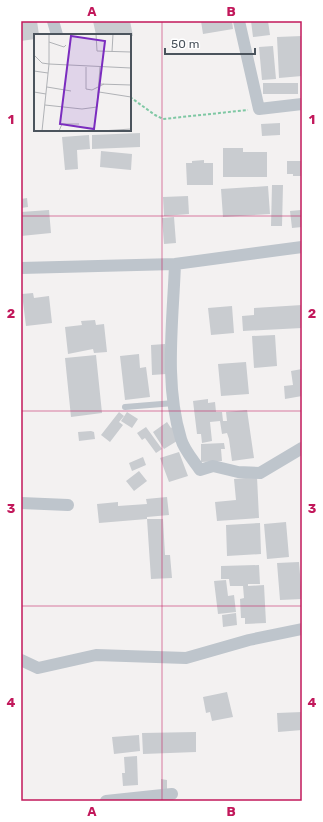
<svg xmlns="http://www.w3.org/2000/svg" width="323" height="822" viewBox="0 0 323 822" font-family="Rubik,sans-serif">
<rect width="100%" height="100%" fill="#f3f1f1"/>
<path fill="#c9ccd0" d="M37,21L39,35H35V39L21,41V22Z
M93,21H130L133,36L96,35Z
M201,21H232L233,29L203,34Z
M251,21H268L270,35L253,37Z
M302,36V76L279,78L277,37Z
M273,46L276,79L262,80L259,47Z
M263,83H298V94H263Z
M280,123V135L262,136L261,124Z
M140,133V147L92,149V135Z
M89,135L90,149L77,150L78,169L65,170L62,137Z
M223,148H243V152H267V177H223Z
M101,151L132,154L131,170L100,167Z
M204,160V163H213V185H187L186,163H192V161Z
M287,161H302V176H293V174H287Z
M272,185H283L282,226H271Z
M268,186L270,214L223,217L221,189Z
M188,196L189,214L164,216L163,197Z
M27,198L28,207L21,208V199Z
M49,210L51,233L21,236V212Z
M301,210L302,227L292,228L290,211Z
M174,217L176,243L164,244L162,218Z
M33,293L34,298L49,296L52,323L26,326L22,294Z
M302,305V328L243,331L242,316L254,315V308Z
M232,306L234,333L211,335L208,308Z
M95,320L96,325L104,324L107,352L94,353L93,349L68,354L65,327L82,325L81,321Z
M275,335L277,366L254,368L252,336Z
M165,344L166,374L152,375L151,345Z
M139,354L140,368L146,367L150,397L125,400L120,356Z
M96,355L102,413L71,417L65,358Z
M246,362L249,394L221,396L218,364Z
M302,369V396L285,399L284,386L293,385L291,371Z
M208,399V403L215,402L216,412H222L223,421H227L226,412L247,410L254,458L232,461L229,439L227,433L222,434L220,421L210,422L212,441L202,443L201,434H197L193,401Z
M119,412L124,416L119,422L123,425L110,442L101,435Z
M127,412L138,419L132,428L121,421Z
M167,422L171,428L174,426L177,441L164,449L153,432Z
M146,427L162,449L156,453L145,438L142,440L137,433Z
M91,431L94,432L95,439L79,441L78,432Z
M224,443L225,449H221L222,461L201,462V444Z
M179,452L188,476L169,482L160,458Z
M143,457L146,465L132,471L129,463Z
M139,471L147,481L134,491L126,481Z
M257,477L259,518L217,521L215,502L236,500L234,479Z
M167,497L169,515L147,517V519L99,523L97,504L118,502V506L147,504L146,499Z
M147,519H163L165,555H170L172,578L151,579Z
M286,522L289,557L267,559L264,524Z
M260,523L261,554L227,556L226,525Z
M299,562L302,599L280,600L277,563Z
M259,565L260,584H248V586L264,585L266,623L245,624V618H241L240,599L244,598L243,586H230L229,579H221V566Z
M226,580L228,596L234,595L236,612L218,614L214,581Z
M236,613L237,625L223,627L222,615Z
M227,692L233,717L212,721L210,712L206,713L203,697Z
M302,712V730L278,732L277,713Z
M196,732V752L143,754L142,733Z
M139,735L140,751L114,754L112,737Z
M137,756L138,785L123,786L122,773H125L124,757Z
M161,779L167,780V792H161Z"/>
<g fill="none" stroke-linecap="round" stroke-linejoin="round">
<path stroke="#7fc8a4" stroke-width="2" stroke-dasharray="3 2" stroke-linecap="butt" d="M130,97L155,115L163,119L248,110"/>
<path stroke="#bec5cc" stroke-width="6" d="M125,407L174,403"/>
<path stroke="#bec5cc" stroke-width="12" d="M53,21L57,35
M239,21L259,109L302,104
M175,264C173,321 164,384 181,439C184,450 194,461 200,470L213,466L238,472L260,473L302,448
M21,268L175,264L302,247
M21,503L68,505
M21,660L38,668L96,655L186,658L249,640L302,629
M106,801L172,794"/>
</g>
<path fill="none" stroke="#c2185b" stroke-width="1" stroke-opacity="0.55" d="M162,21V801M21,216H302M21,411H302M21,606H302"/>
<g transform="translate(34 34)">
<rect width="97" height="97" fill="#f3f1f1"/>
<path fill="none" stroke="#b0b2b6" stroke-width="1" d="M15,0V30L97,34M62,0L63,17L97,18M15,8L30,13L32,11M78,18L79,0M0,21L8,29L15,30L8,97M52,33V55L58,56L70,50M0,37L14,39M65,50L97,51M13,53L37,57M0,58L12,60M65,58L97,63M11,71L48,75L63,73L66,33M25,97L28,90H45M67,97L97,95"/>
<path fill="#7b2cbf" fill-opacity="0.15" stroke="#7b2cbf" stroke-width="2" d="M37,2L71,7L60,95L26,90Z"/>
<rect width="97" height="97" fill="none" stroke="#4b545d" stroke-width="2"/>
</g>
<rect width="323" height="822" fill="none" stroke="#ffffff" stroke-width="44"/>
<path d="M165 48v6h90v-6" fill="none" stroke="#4b545d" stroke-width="2"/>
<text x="171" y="48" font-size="12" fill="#4b545d" stroke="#ffffff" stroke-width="3" paint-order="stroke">50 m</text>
<rect x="22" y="22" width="279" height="778" fill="none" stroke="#c2185b" stroke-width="1.5"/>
<g font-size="13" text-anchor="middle" font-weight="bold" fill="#c2185b">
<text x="92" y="16">A</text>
<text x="231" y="16">B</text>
<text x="11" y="124">1</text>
<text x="312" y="124">1</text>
<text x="11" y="318">2</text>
<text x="312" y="318">2</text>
<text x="11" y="513">3</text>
<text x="312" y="513">3</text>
<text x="11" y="707">4</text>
<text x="312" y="707">4</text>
<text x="92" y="816">A</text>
<text x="231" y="816">B</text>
</g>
</svg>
